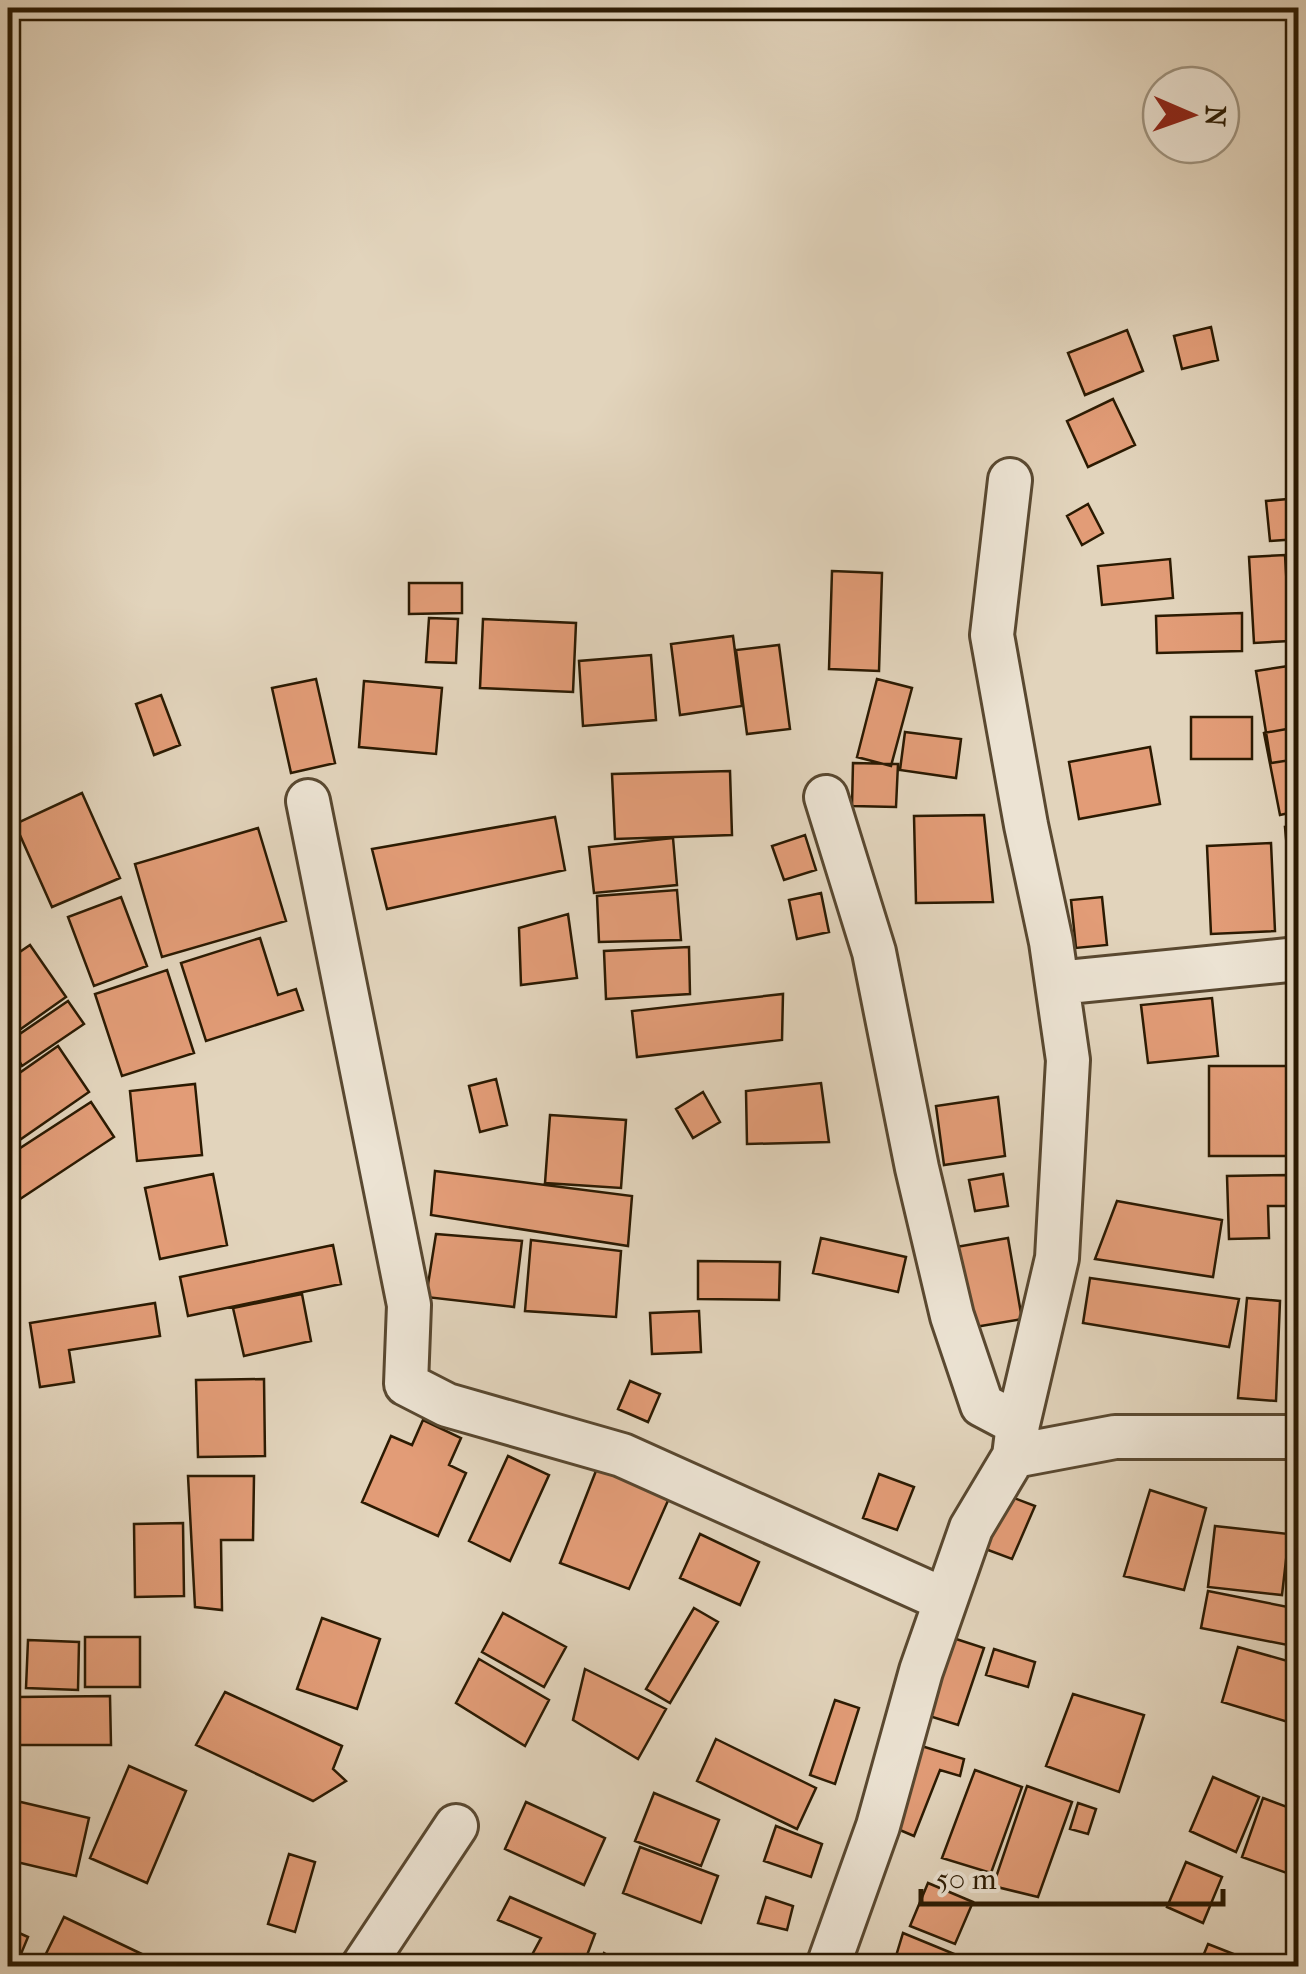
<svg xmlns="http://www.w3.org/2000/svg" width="1306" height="1974" viewBox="0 0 1306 1974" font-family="'IM FELL French Canon',serif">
<rect width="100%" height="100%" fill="#e2d4bc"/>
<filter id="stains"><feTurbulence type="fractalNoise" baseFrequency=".002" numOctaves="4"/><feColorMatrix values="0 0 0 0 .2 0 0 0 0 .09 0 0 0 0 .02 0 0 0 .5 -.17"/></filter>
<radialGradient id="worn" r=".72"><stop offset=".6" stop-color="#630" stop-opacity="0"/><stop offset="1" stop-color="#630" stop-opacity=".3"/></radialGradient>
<path fill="#e29c77" stroke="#2b1a02" stroke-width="2.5" d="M1211,327L1218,360L1182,369L1174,336Z
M1127,330L1143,371L1085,395L1068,353Z
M1113,399L1135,445L1088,467L1067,421Z
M1298,498V539L1270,541L1266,501Z
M1088,504L1103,533L1082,545L1067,516Z
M1298,546V586L1292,587L1287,547Z
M1285,555L1290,641L1254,643L1249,557Z
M1170,559L1173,598L1102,605L1098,566Z
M832,571L882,573L879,671L829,669Z
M409,583H462V613L409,614Z
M1242,613V651L1157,653L1156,616Z
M429,618L458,619L456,663L426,662Z
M483,619L576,623L573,692L480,688Z
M733,636L742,706L680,715L671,644Z
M779,645L790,729L747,734L736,650Z
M651,655L656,720L583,726L579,661Z
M1295,665L1298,689V759L1271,763L1256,671Z
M316,679L335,763L291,773L272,688Z
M877,679L912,688L891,766L857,757Z
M364,681L442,688L436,754L359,747Z
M161,695L180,745L154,755L136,704Z
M1191,717H1252V759H1191Z
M1298,727V811L1280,815L1264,733Z
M905,732L961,739L956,778L900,770Z
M1150,747L1160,804L1079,819L1069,762Z
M853,763L898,764L896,807L852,806Z
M730,771L732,835L615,839L612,774Z
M82,793L120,878L52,907L15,824Z
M984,815L993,902L916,903L914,816Z
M555,817L565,870L387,909L372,849Z
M1298,826V914L1293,915L1285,827Z
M258,828L286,921L162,957L135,864Z
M805,835L816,870L784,880L772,846Z
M673,838L677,885L594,893L589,847Z
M1271,843L1275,931L1211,934L1207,846Z
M677,890L681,940L599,942L597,896Z
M821,893L829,932L797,939L789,900Z
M121,897L147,966L94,986L68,917Z
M1102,897L1107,945L1076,948L1071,900Z
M568,914L577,978L521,985L519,928Z
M260,938L278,995L296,989L303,1010L206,1041L181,963Z
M30,945L66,997L8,1038V960Z
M689,947L690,994L606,999L604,951Z
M167,970L194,1053L122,1076L95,994Z
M783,994L782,1040L637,1057L632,1011Z
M1212,998L1218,1056L1148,1063L1141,1005Z
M68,1001L84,1024L22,1066L8,1042Z
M1298,1021V1075L1290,1023Z
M58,1046L89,1092L8,1148V1081Z
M1209,1066H1291V1156H1209Z
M496,1079L507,1125L480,1132L469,1086Z
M821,1083L829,1142L747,1144L746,1091Z
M195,1084L202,1155L137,1161L130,1091Z
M703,1092L720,1122L693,1138L676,1109Z
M998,1097L1005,1156L944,1165L936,1106Z
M91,1102L114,1137L17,1201L8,1187V1156Z
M550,1115L626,1120L621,1188L545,1183Z
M435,1171L632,1196L628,1246L431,1215Z
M213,1174L227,1245L160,1259L145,1188Z
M1003,1174L1008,1206L975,1211L969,1180Z
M1290,1175V1206H1268L1269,1238L1229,1239L1227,1176Z
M1117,1201L1222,1220L1213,1277L1095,1259Z
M436,1234L522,1241L514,1307L426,1297Z
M821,1238L906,1257L898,1292L813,1273Z
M1008,1238L1022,1319L969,1328L956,1247Z
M531,1240L621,1251L616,1317L525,1311Z
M333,1245L341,1284L188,1316L180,1277Z
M698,1261L780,1262L779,1300L698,1299Z
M1090,1278L1239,1299L1229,1347L1083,1323Z
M302,1294L311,1341L244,1356L233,1308Z
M1247,1298L1280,1301L1276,1401L1238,1398Z
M155,1303L160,1336L69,1350L74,1382L40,1387L30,1323Z
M699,1311L701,1352L652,1354L650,1313Z
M264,1379L265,1456L198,1457L196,1380Z
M630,1381L660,1394L648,1422L618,1409Z
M423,1420L461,1438L449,1465L466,1473L438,1536L362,1502L391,1436L412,1445Z
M508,1456L549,1475L510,1561L469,1541Z
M601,1458L674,1487L629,1589L560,1563Z
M879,1474L914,1487L897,1530L863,1518Z
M188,1476H254L253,1540H221L222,1610L195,1607Z
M1150,1490L1206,1508L1184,1590L1124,1576Z
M1001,1493L1035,1506L1012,1559L980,1547Z
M183,1523L184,1596L135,1597L134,1524Z
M1215,1526L1289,1534L1282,1595L1208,1587Z
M700,1534L759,1562L740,1605L680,1578Z
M1208,1591L1298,1609V1647L1201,1628Z
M694,1608L718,1622L670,1703L646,1689Z
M503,1613L566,1647L544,1687L482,1652Z
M322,1618L380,1639L357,1709L297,1689Z
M85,1637H140V1687H85Z
M953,1638L984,1648L958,1725L926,1715Z
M28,1640L79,1642L78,1690L26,1688Z
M1238,1647L1298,1664V1725L1222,1702Z
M994,1649L1035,1662L1028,1687L986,1675Z
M479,1659L549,1700L525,1746L456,1703Z
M585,1669L666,1709L638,1759L573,1720Z
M225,1692L342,1746L333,1769L346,1781L313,1801L196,1745Z
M1073,1694L1144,1715L1119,1792L1046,1766Z
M110,1696L111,1745H18L17,1697Z
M835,1700L859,1708L835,1784L810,1775Z
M716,1739L816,1788L797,1829L697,1781Z
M915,1744L964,1759L960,1776L940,1770L914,1836L888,1825Z
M129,1766L186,1791L147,1883L90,1858Z
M975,1770L1022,1787L991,1873L942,1858Z
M1213,1777L1259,1797L1236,1852L1190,1831Z
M1027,1786L1072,1802L1038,1897L993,1886Z
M654,1793L719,1820L701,1866L635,1841Z
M1263,1798L1298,1811V1877L1242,1857Z
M8,1799L89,1818L76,1876L8,1860Z
M526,1802L605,1838L584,1885L505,1849Z
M1078,1803L1096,1809L1088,1834L1070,1829Z
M776,1826L822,1844L811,1877L764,1861Z
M640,1847L718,1876L701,1923L623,1893Z
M289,1854L315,1862L295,1932L268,1924Z
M1186,1862L1222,1877L1203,1923L1167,1907Z
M928,1883L973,1902L955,1944L910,1926Z
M510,1897L595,1934L583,1966H526L541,1938L498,1920Z
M766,1897L793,1906L787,1930L758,1923Z
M64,1917L167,1966H40Z
M8,1928L28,1937L16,1966H8Z
M903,1933L959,1956L955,1966H893Z
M1208,1944L1264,1966H1199Z
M604,1953L626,1966H598Z"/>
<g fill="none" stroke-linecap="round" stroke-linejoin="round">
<g stroke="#594830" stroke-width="48">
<path id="street" d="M826,797L874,952L917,1168L952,1316L982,1405L1018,1424
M308,801L409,1305L406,1384L447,1405L622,1455L945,1600
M1057,983L1298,959
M1014,1456L1115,1437H1298
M363,1966L456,1826
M828,1966L878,1826L921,1671L971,1528L1014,1456L1018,1424L1057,1258L1068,1060L1051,942L1026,825L992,635L1010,480"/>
</g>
<use href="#street" stroke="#ece3d3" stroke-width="42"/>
</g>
<rect width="1306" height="1974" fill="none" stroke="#e2d4bc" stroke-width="40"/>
<rect x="10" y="10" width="1286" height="1954" fill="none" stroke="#2b1a02" stroke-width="5"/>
<rect x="20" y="20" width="1266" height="1934" fill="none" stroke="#2b1a02" stroke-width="2.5"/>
<g transform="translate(1191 115) rotate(92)"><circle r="48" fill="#ece3d3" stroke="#9f937f" stroke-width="2.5"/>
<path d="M0-8L18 38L0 25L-18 38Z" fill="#8f2418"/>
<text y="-15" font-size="28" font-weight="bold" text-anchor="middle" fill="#2b1a02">N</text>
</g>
<path d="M921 1889v15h302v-15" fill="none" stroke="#2b1a02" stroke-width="5"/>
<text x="936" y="1889" font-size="30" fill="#2b1a02" stroke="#ece3d3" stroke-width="8" paint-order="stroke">50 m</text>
<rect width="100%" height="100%" filter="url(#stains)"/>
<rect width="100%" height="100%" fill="url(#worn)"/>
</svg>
